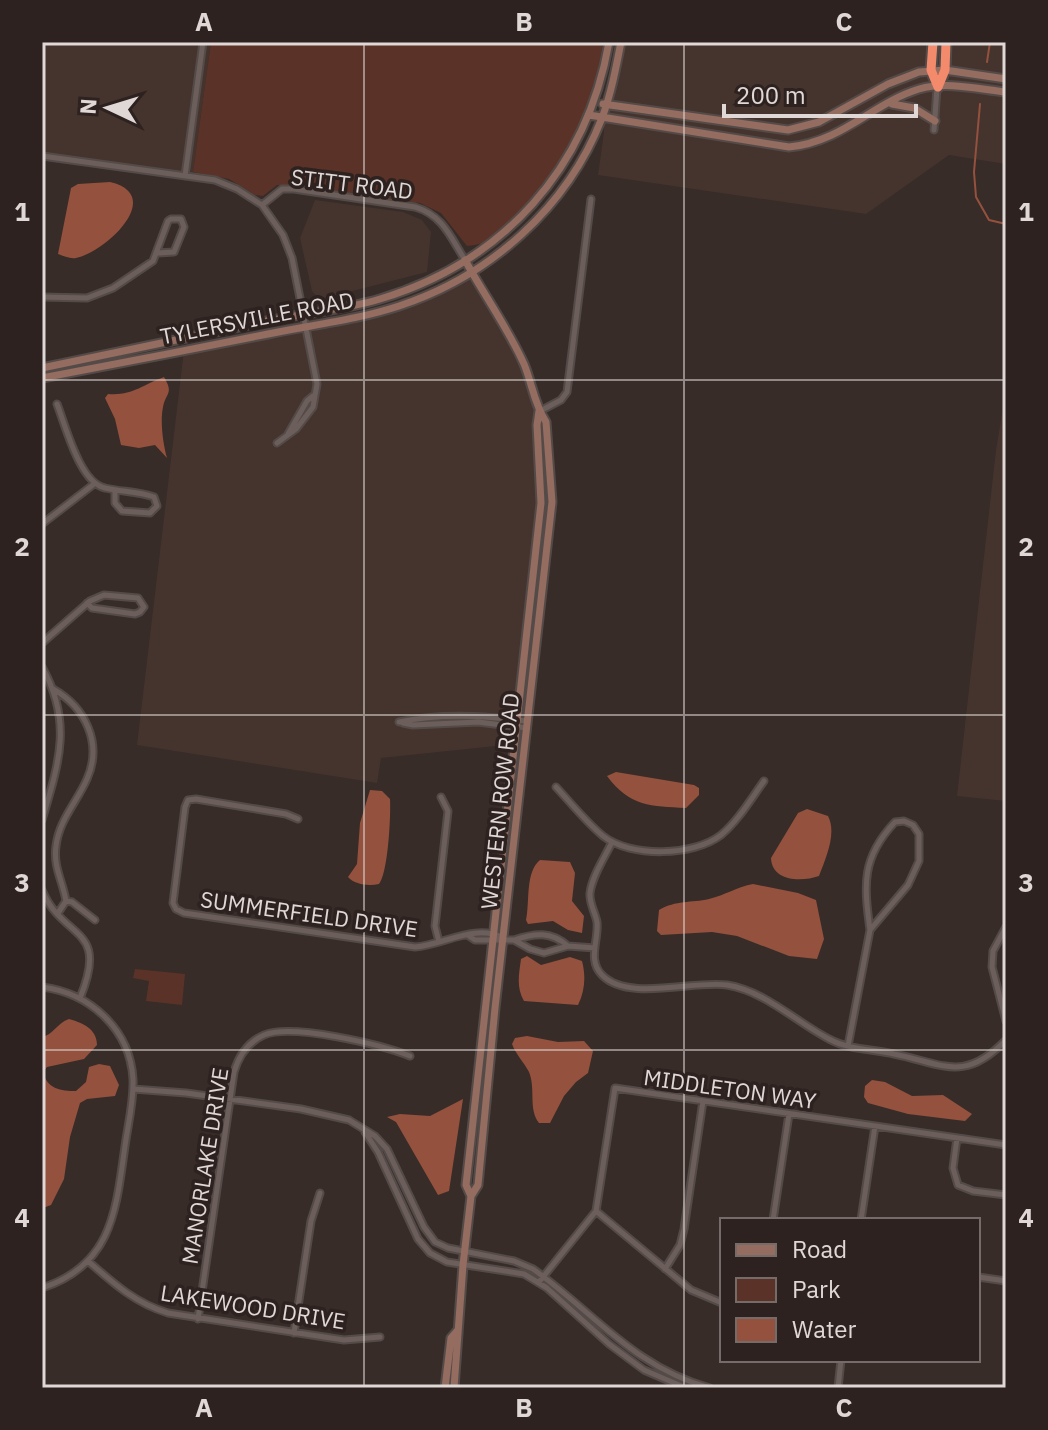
<svg xmlns="http://www.w3.org/2000/svg" width="1048" height="1430" viewBox="0 0 1048 1430" font-family="'IBM Plex Sans',sans-serif">
<rect width="100%" height="100%" fill="#372c28"/>
<path fill="#45332e" d="M42,42H211L193,172L181,170L180,175L42,156Z
M621,42H1006V164L949,155L866,214L598,175L604,132L603,117Z
M315,200L403,212L422,220L431,232L427,272L325,298L317,297L312,291L300,238Z
M472,272L515,346L539,411L542,480L514,744L381,758L377,783L137,745L184,350L398,306Z
M1006,390V801L957,796L996,450Z"/>
<path fill="#5b3227" d="M211,42H603C593,109 563,173 513,219C495,235 491,244 467,246L441,213L420,203L277,185L263,196L255,195L229,179L193,172Z
M135,969L185,974L182,1005L146,1001L149,981L133,978Z"/>
<path fill="#94513e" d="M110,182C166,195 106,252 76,258C70,259 64,256 58,254L71,188L78,184Z
M164,377C174,394 166,392 163,407C160,422 163,443 167,458L155,445L139,448L121,445L115,419L105,398L108,394C132,396 142,385 164,377Z
M616,772L694,785L699,788V795L686,808C651,806 630,807 607,776Z
M370,790L382,791L390,799C391,816 388,873 379,884C369,886 355,885 348,877L357,864L360,823Z
M807,809L828,816C837,833 826,858 819,876C802,882 772,882 771,858L798,813Z
M540,860L570,862L575,873L572,901L584,916L582,933L568,930L553,921L528,924L526,920C530,902 525,872 540,860Z
M753,884L798,893L816,900L824,939L817,959L789,956L737,936L712,932L661,935L657,931L659,910C676,900 691,903 709,899C725,895 737,887 753,884Z
M527,956L541,965L570,957L582,961C586,976 585,991 578,1005L524,1001C516,987 519,974 521,959Z
M69,1019C83,1023 97,1029 97,1045L84,1059L47,1067L43,1072C47,1089 61,1091 76,1091L86,1082L89,1067L99,1064L110,1066L119,1085L115,1096L87,1099L80,1103L70,1137L64,1179L51,1205L43,1208L42,1037C53,1035 57,1023 69,1019Z
M527,1036L558,1042L584,1041L593,1051L588,1073L576,1082L564,1096L550,1123H539C528,1109 536,1089 529,1072C524,1062 516,1055 512,1044L515,1038Z
M872,1080L885,1082L912,1096L943,1095L972,1114L965,1121L908,1114L868,1103L864,1097L865,1086Z
M463,1099L449,1191L438,1195L396,1122L387,1117L400,1114L430,1116Z"/>
<g fill="none" stroke-linecap="round" stroke-linejoin="round">
<path stroke="#94513e" stroke-width="2" d="M987,62L990,42
M980,104L974,172L976,197L989,220L1006,224"/>
<g stroke="#544b48" stroke-width="9">
<path id="street" d="M934,130L937,88
M42,156L215,180L237,189L262,205L283,235L292,258L317,384L313,407L296,429L277,443
M185,176L203,42
M262,205L282,189H294L415,207C443,215 451,238 465,260
M42,297L87,298L113,288L153,261L168,221L171,219H181L184,227L174,252L158,253
M57,404C66,427 80,483 105,488C121,492 138,491 154,497L157,506L150,513L122,511L115,503V490
M540,411L561,400L567,392L591,199
M288,434L307,401L313,396
M42,524L94,484
M42,643L90,601L104,595L138,598L144,607L140,612L135,614L92,608L87,603
M42,667C73,722 59,763 42,820
M53,689C85,707 103,743 87,779C77,802 59,820 56,846C53,867 63,882 66,901L58,913
M399,722C441,713 484,716 527,721
M403,723L413,725L478,722L527,728
M556,787C571,803 586,822 603,836C631,858 694,856 721,835C738,821 751,799 764,781
M298,819L286,814L196,799L188,800L185,807L173,903L176,909L184,913L415,947C444,945 475,923 503,938
M612,842C605,857 592,876 590,893C589,903 595,912 597,922C599,940 587,960 602,975C628,1002 694,980 727,985C765,991 796,1022 829,1039C849,1050 873,1049 894,1054C944,1064 964,1083 1006,1040
M42,890C63,941 110,925 80,998
M66,901L72,902L95,920
M1006,927L993,951L992,967L1006,1021
M469,936L475,940H514L530,949L544,953L568,946L595,948
M514,940C535,933 551,931 568,946
M439,942L435,926L448,811L441,797
M42,987C90,993 130,1029 133,1079C134,1101 128,1124 125,1146C116,1209 113,1265 42,1288
M848,1046L870,930L908,885L919,861V834L913,825L904,821L895,822C861,858 864,885 870,930
M133,1089L186,1093L301,1109L349,1120L375,1136L387,1149L424,1227L435,1242L448,1248L514,1261L533,1269C593,1312 635,1368 710,1388
M365,1132L378,1152L418,1239L430,1253L447,1262L524,1274L547,1288L609,1344L644,1370L686,1388
M957,1138L953,1168L958,1185L973,1191L1006,1195
M596,1211L691,1290L722,1303
M773,1220L789,1114
M861,1220L875,1126
M88,1261C113,1283 135,1303 168,1313L344,1340L380,1337
M665,1269L680,1245L684,1229L703,1101
M978,1277L1006,1281
M539,1282L596,1211L615,1088L1006,1145
M198,1319L234,1072C239,1055 248,1042 264,1035C292,1023 382,1045 410,1056
M294,1333L311,1221L320,1193
M838,1388L841,1360"/>
</g>
<g stroke="#544b48" stroke-width="11">
<path id="secondary" d="M603,104L788,130L819,122L888,84L919,72L945,70L1006,79
M892,104L914,108L935,121
M589,115L789,147C842,142 873,103 919,89C947,81 978,89 1006,92
M42,368C117,352 192,337 267,321C304,313 344,310 380,299C503,262 587,169 609,42
M42,378C117,364 193,349 268,334C311,325 357,320 399,306C490,276 567,208 602,118C611,94 616,68 621,42
M471,1196L466,1185L541,503L537,425L539,411
M445,1388L451,1338L457,1331
M454,1388L463,1265L471,1196L478,1185L495,1008L552,502L546,422C534,404 532,383 524,364C508,328 484,295 465,260"/>
</g>
<g stroke="#544b48" stroke-width="13">
<path id="highway" d="M933,42L931,70L938,87
M938,87L945,70L946,42"/>
</g>
<use href="#street" stroke="#6c5f5b" stroke-width="5"/>
<use href="#secondary" stroke="#946c60" stroke-width="7"/>
<use href="#highway" stroke="#f38a6c" stroke-width="9"/>
</g>
<path fill="none" stroke="#e0d8d6" stroke-width="2" stroke-opacity="0.55" d="M364,42V1388M684,42V1388M42,380H1006M42,715H1006M42,1050H1006"/>
<g text-anchor="middle" stroke-width="7" stroke-linejoin="round" paint-order="stroke">
<g font-size="22" fill="#e0d8d6" stroke="#2d221f">
<text transform="translate(352 184) rotate(7)" y="8">STITT ROAD</text>
<text transform="translate(257 318) rotate(-11)" y="8">TYLERSVILLE ROAD</text>
<text transform="translate(500 801) rotate(-84)" y="8">WESTERN ROW ROAD</text>
<text transform="translate(309 914) rotate(8)" y="8">SUMMERFIELD DRIVE</text>
<text transform="translate(730 1089) rotate(8)" y="8">MIDDLETON WAY</text>
<text transform="translate(205 1166) rotate(-81)" y="8">MANORLAKE DRIVE</text>
<text transform="translate(253 1307) rotate(9)" y="8">LAKEWOOD DRIVE</text>
</g>
</g>
<rect width="1048" height="1430" fill="none" stroke="#2d221f" stroke-width="88"/>
<rect x="720" y="1218" width="260" height="144" fill="#2d221f" stroke="#756b68" stroke-width="2"/>
<rect x="736" y="1244" width="40" height="12" fill="#946c60" stroke="#756b68" stroke-width="2"/>
<text x="792" y="1258" font-size="24" fill="#e0d8d6">Road</text>
<rect x="736" y="1278" width="40" height="24" fill="#5b3227" stroke="#756b68" stroke-width="2"/>
<text x="792" y="1298" font-size="24" fill="#e0d8d6">Park</text>
<rect x="736" y="1318" width="40" height="24" fill="#94513e" stroke="#756b68" stroke-width="2"/>
<text x="792" y="1338" font-size="24" fill="#e0d8d6">Water</text>
<g transform="translate(108 108) rotate(274)" stroke="#2d221f" stroke-width="6" paint-order="stroke">
<path d="M0-6L14 30L0 20L-14 30Z" fill="#e0d8d6"/>
<text y="-12" font-size="22" font-weight="bold" text-anchor="middle" fill="#e0d8d6">N</text>
</g>
<path d="M724 104v12h192v-12" fill="none" stroke="#e0d8d6" stroke-width="4"/>
<text x="736" y="104" font-size="24" fill="#e0d8d6" stroke="#2d221f" stroke-width="6" paint-order="stroke">200 m</text>
<rect x="44" y="44" width="960" height="1342" fill="none" stroke="#e0d8d6" stroke-width="3"/>
<g font-size="26" text-anchor="middle" font-weight="bold" fill="#e0d8d6">
<text x="204" y="31">A</text>
<text x="524" y="31">B</text>
<text x="844" y="31">C</text>
<text x="22" y="221">1</text>
<text x="1026" y="221">1</text>
<text x="22" y="556">2</text>
<text x="1026" y="556">2</text>
<text x="22" y="892">3</text>
<text x="1026" y="892">3</text>
<text x="22" y="1227">4</text>
<text x="1026" y="1227">4</text>
<text x="204" y="1417">A</text>
<text x="524" y="1417">B</text>
<text x="844" y="1417">C</text>
</g>
</svg>
